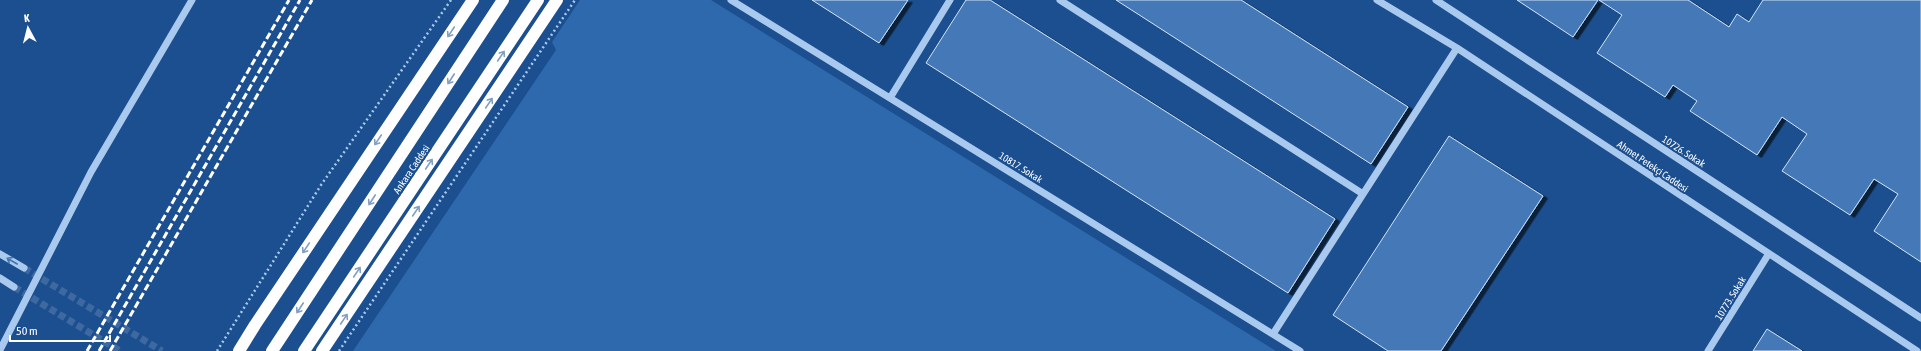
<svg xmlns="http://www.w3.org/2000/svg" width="1921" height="351" viewBox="0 0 1921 351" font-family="'Asap Condensed',sans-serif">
<defs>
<filter id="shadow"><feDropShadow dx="4.5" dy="2.5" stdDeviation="0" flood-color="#0009"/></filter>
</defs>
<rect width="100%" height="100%" fill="#1b4f8f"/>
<path fill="#2e69ad" d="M580,0H711L1276,351H353L556,50L552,42Z"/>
<path fill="#4478b7" stroke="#cfe3fa" filter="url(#shadow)" d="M812,0H908L879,43Z
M966,0H990L1335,219L1288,293L926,63Z
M1116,0H1241L1408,107L1371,164Z
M1517,0H1598L1573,37Z
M1599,0H1688L1729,27L1737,14L1749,22L1763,0H1921V262L1874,231L1898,194L1874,179L1850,215L1782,171L1807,134L1782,117L1757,155L1690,111L1697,101L1673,85L1665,97L1597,53L1622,15Z
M1449,136L1543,196L1441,351H1388L1333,315Z
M1767,329L1802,351H1753Z"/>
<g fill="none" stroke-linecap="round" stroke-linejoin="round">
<path stroke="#3d69a0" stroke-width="7" stroke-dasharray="7 3.5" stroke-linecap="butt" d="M24,268L162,351
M14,287L120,351"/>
<path stroke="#a9c9ee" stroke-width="2.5" stroke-dasharray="2 3" stroke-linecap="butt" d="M217,351L321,185L451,0
M339,351L575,0"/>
<path stroke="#a9c9ee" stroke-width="7" d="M731,0L1300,351
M1060,0L1363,194
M1377,0L1457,48L1917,351
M1436,0L1921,318
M890,98L950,0
M0,254L24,268
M0,278L14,287
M1273,334L1457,48
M0,350L91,172L192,0
M1708,351L1768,255"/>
<path stroke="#fff" stroke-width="12" d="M239,351L255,325L473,0
M272,351L503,0
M304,351L538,0
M322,351L557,0"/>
<path stroke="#fff" stroke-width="3" stroke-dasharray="7 3" stroke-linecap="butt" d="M87,351L289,0
M99,351L300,0
M110,351L312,0"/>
</g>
<defs><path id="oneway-shaft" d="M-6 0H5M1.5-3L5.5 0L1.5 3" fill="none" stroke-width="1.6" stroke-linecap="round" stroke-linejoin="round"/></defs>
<g stroke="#829ec1">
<use href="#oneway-shaft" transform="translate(451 32) rotate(124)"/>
<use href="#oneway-shaft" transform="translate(501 56) rotate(-56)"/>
<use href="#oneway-shaft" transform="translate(451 79) rotate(123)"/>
<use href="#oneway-shaft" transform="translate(489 103) rotate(-56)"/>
<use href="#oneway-shaft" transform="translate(378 140) rotate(124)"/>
<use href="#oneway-shaft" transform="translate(429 164) rotate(-56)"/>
<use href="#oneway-shaft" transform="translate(372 200) rotate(123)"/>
<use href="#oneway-shaft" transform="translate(416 211) rotate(-56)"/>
<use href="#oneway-shaft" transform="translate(306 248) rotate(124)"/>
<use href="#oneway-shaft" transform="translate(357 272) rotate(-56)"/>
<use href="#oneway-shaft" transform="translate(300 308) rotate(123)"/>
<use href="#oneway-shaft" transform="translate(344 319) rotate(-56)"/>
</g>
<use stroke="#4674ac" href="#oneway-shaft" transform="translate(12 261) rotate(-150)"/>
<g text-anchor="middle" stroke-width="4" stroke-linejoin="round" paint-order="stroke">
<g font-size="10" fill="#fff" stroke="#1b4f8f">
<text transform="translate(1684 151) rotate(33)" y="4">10726. Sokak</text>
<text transform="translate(1653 166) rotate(34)" y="4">Ahmet Petekçi Caddesi</text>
<text transform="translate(1021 167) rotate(32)" y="4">10817. Sokak</text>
<text transform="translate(411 169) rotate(-56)" y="4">Ankara Caddesi</text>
<text transform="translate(1730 298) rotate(-58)" y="4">10773. Sokak</text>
</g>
</g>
<g transform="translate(28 28) rotate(353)" stroke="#1b4f8f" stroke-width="3" paint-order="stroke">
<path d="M0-3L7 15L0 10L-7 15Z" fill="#ffffff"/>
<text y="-6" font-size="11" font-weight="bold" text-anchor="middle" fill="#ffffff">K</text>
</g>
<path d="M10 335v6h100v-6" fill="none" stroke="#ffffff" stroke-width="2"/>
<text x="16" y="335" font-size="12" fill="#ffffff" stroke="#1b4f8f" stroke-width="3" paint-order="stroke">50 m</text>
</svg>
